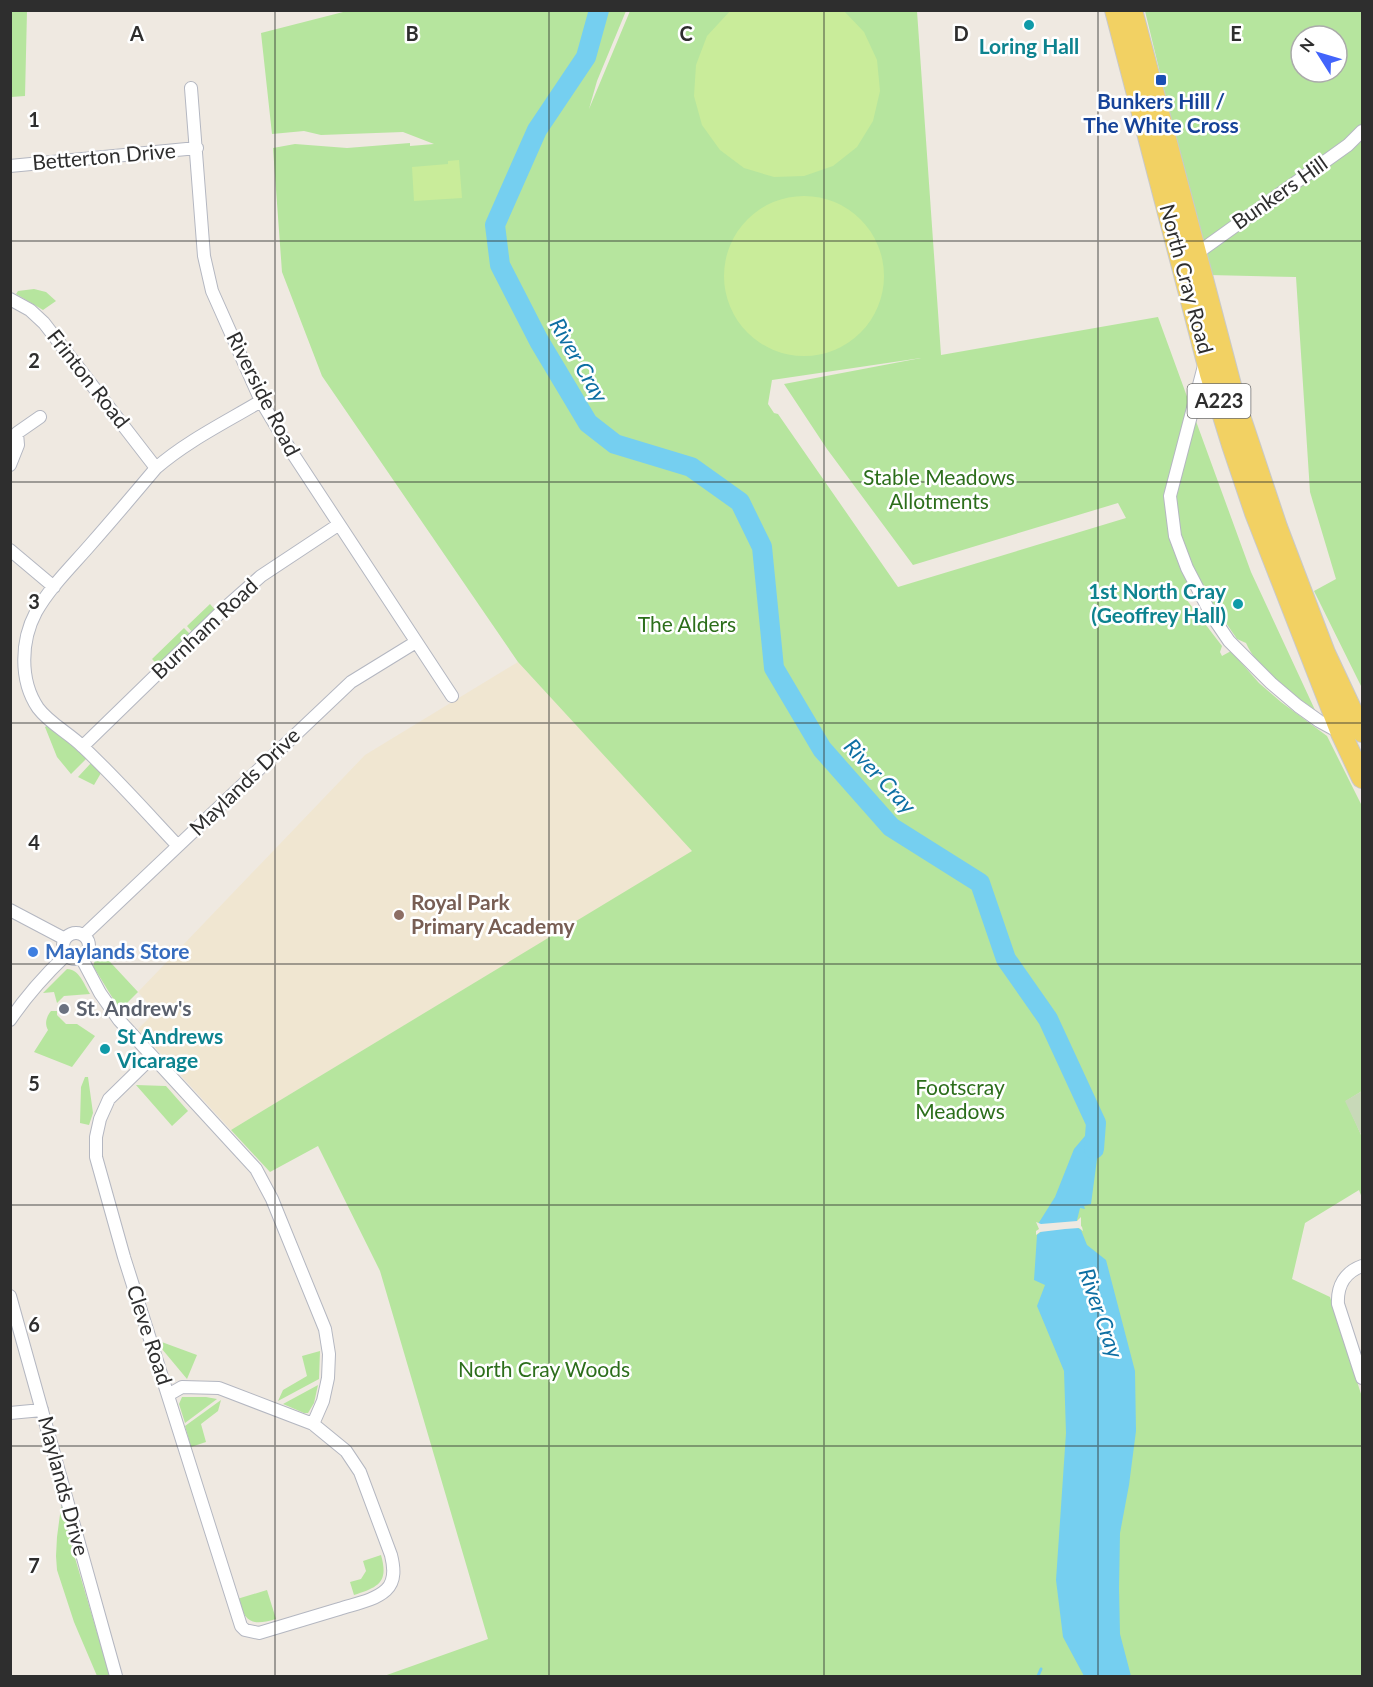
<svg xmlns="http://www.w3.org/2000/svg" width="1373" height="1687" viewBox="0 0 1373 1687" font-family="Lato,sans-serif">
<rect width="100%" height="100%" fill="#efe9e1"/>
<path fill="#f0e6d1" d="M518,662L693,851L231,1130L138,1029L155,1012L138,992L365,755Z"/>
<path fill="#b6e59e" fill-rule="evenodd" d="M11,10L27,11L25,96L11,97Z
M347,11H626L597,81L589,109L630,11H917L941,355L1158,317L1251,572L1315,710C1290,692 1259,672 1246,643L1237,639L1200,585L1184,589L1186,599L1222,646L1220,652L1222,656L1231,651L1259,683L1281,702L1327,736L1362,806V1091L1346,1101L1362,1137V1198L1359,1190L1305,1223L1292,1279L1330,1297L1362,1397V1676H384L488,1639L380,1271L318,1146L270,1172L231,1130L692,851L518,662L322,376L282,272L273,148L295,144L347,148L410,143V146L434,144L403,132L321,135L304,131L272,134L261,33ZM921,358L784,384L827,449L913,565L1118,503L1126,518L898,587L778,414L774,413L768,404L772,380Z
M1145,11H1362V688L1314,591L1336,579L1310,492L1296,277L1209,275ZM1301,36H1337V72H1301Z
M34,289L46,292L56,301L43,310L16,294L18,291Z
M210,604L216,611L193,633L187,626Z
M184,628L191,635L159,666L152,659Z
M48,725L87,758L71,774L57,757L45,727Z
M91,763L101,773L94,785L78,777Z
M99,950L138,992L120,1010L93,966Z
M67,969C79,969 84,984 90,994L64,996L57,1003L54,992L43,993Z
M51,1011H57V1015L66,1024H77L95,1036L72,1067L34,1052L48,1030C44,1023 47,1016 51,1011Z
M85,1077H88L93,1113L89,1125L80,1123L81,1087Z
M136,1085L166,1086L188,1111L172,1126Z
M159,1341L197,1355L187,1379L162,1349Z
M320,1351L319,1379L278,1401L283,1390L307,1376L302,1356Z
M318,1385L314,1403L308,1413H304L283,1404Z
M182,1397H206L217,1399L185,1423L179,1404Z
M221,1400L218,1411L201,1424L206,1442L191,1447L185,1426Z
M63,1506L72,1536L70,1541L109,1673L108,1676H97L74,1622L57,1570L56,1556L57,1537L61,1507Z
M381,1555C389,1583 378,1587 354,1595L350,1582L361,1579L366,1571L363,1561Z
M267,1590L276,1619C252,1626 246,1623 237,1599Z"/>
<path fill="#c8d9b8" d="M1362,1091V1137L1345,1101Z"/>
<path fill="#c9ec9a" d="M731,10L844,11L864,32L877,60L880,91L873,121L857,147L833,166L804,176L774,177L744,168L720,150L702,125L694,96L696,65L707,36Z
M459,160L462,198L414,201L412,167L448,164V161Z
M724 276a80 80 0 1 1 160 0a80 80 0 1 1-160 0Z"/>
<path fill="#75cff0" d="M1096,1123L1100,1137L1091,1204L1084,1206L1085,1209L1080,1208L1077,1220L1078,1228L1081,1230L1087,1245L1106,1260L1135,1371L1136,1431L1129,1485L1120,1533L1119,1588L1120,1634L1131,1676H1084L1063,1637L1056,1580L1066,1433L1064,1371L1037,1306L1045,1285L1034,1280L1037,1235L1042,1231V1224H1038L1055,1197L1074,1149Z"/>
<path fill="#efe9e1" d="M1081,1217V1226L1082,1227L1083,1231L1079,1228L1065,1229L1040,1232L1036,1235V1231L1039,1229L1036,1222L1041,1224L1077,1221Z"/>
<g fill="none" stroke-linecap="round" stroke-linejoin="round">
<path stroke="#75cff0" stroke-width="3" d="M1038,1676L1041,1669"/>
<path stroke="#75cff0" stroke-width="20" d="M599,10L586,57L537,130L495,225L500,265L539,341L588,423L615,444L691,467L740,502L762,547L774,668L822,749L891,827L980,883L1006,959L1048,1019L1096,1123L1094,1149"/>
<g stroke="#b4b7c1" stroke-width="14">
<path id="street" d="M191,88L204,256L212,291L261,401L291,451L452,696
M10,166L197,148
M1196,254L1348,145L1362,131
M10,299L30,310L44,323L156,468
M1205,362L1170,496L1175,536L1187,568L1212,616L1229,641L1271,683L1298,706L1319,721L1341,733
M10,465L18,445L17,433L40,417
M10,550L54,587
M83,746L226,607L261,576L338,525
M178,846C147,813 116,778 83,747C69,733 50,724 38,708C19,680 21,640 36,612C50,587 72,566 91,544C113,519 135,493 156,468C187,441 226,422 261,401
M10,910L65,939
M63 946a13 13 0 1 1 26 0a13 13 0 1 1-26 0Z
M84,935L351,682L416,642
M82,959L100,993L119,1020L256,1169L272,1199L325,1329L329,1354L328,1378L323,1401L313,1424
M10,1020C27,995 45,975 66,955
M152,1057L109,1099L100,1119L96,1137V1157L124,1257L241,1626L245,1630L259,1633C286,1625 312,1617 339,1609C354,1604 374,1601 386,1590C396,1581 394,1567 391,1555L360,1472L346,1451L313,1424L219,1388L182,1387L168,1395
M1362,1266C1345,1272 1337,1286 1338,1304L1362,1378
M10,1296L116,1676
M10,1413L42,1410"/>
</g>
<g stroke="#c9c9c9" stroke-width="22">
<path id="primary" d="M1115,10L1210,374L1232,445L1255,513L1341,733L1362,778
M1132,10L1236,404L1277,527L1325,653L1362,732"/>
</g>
<use href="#street" stroke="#fff" stroke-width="12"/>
<use href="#primary" stroke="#f2d163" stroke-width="20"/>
</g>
<path fill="none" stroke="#2e2e2e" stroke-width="1.5" stroke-opacity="0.55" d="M275,10V1676M549,10V1676M824,10V1676M1098,10V1676M10,241H1362M10,482H1362M10,723H1362M10,964H1362M10,1205H1362M10,1446H1362"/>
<g fill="#0f9aa8" stroke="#fff" stroke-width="2">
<circle cx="1029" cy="25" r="6"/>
<circle cx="1238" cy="604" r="6"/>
<circle cx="105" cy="1049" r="6"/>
</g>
<rect fill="#1a4fb4" stroke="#fff" stroke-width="2" x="1155" y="74" width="12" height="12" rx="3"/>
<circle fill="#8d6e63" stroke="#fff" stroke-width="2" cx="399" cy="915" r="6"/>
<circle fill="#3f7fe0" stroke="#fff" stroke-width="2" cx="33" cy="952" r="6"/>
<circle fill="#6b7280" stroke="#fff" stroke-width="2" cx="64" cy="1009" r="6"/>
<g text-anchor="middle" stroke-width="5" stroke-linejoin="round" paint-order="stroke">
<rect fill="#fff" stroke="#6d6d6d" stroke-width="1.5" x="1187.5" y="384" width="63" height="34" rx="4.5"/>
<g font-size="20" font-weight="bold" fill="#2e2e2e">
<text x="1219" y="408">A223</text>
</g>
<g font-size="21" font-weight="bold" fill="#0d838f" stroke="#fff">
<text x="1029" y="54">Loring Hall</text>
<text x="1226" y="599" text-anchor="end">1st North Cray<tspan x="1226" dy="24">(Geoffrey Hall)</tspan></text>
<text x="117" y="1044" text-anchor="start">St Andrews<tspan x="117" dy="24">Vicarage</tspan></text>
</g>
<g font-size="21" font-weight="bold" fill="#164399" stroke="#fff">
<text x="1161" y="109">Bunkers Hill /<tspan x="1161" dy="24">The White Cross</tspan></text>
</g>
<g font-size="21" fill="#2e2e2e" stroke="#fff">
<text transform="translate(104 157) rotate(-5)" y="7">Betterton Drive</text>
<text transform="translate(1280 193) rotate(-35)" y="7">Bunkers Hill</text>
<text transform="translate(1186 279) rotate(75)" y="7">North Cray Road</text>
<text transform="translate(88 379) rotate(52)" y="7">Frinton Road</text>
<text transform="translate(263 394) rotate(63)" y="7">Riverside Road</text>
<text transform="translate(205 629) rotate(-43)" y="7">Burnham Road</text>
<text transform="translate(245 782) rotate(-44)" y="7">Maylands Drive</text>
<text transform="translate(149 1335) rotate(72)" y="7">Cleve Road</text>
<text transform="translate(63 1486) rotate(75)" y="7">Maylands Drive</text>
</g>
<g font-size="21" fill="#2c6e1b" stroke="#fff">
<text x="939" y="485">Stable Meadows<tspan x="939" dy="24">Allotments</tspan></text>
<text x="687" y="632">The Alders</text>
<text x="960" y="1095">Footscray<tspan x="960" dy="24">Meadows</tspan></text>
<text x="544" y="1377">North Cray Woods</text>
</g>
<g font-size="21" font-weight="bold" fill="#785e54" stroke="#fff" text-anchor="start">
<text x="411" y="910">Royal Park<tspan x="411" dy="24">Primary Academy</tspan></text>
</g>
<g font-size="21" font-weight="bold" fill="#366cbe" stroke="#fff" text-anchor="start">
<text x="45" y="959">Maylands Store</text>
</g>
<g font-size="21" font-weight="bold" fill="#5b616d" stroke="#fff" text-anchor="start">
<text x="76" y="1016">St. Andrew's</text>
</g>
<g font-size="22" font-style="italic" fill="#0d6fa3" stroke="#fff">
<text transform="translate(579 360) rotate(60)" y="8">River Cray</text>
<text transform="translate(880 776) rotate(47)" y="8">River Cray</text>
<text transform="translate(1101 1313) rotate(71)" y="8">River Cray</text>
</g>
</g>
<g font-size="20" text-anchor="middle" font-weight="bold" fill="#2e2e2e" stroke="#fff" stroke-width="5" stroke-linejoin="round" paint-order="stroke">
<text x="137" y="41">A</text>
<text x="412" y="41">B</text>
<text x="686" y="41">C</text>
<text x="961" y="41">D</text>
<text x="1236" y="41">E</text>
<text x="34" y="127">1</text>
<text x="34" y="368">2</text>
<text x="34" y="609">3</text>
<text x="34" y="850">4</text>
<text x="34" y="1091">5</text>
<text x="34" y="1332">6</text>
<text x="34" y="1573">7</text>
</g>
<rect width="1373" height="1687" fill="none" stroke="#2e2e2e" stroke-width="24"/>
<g transform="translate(1319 54) rotate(307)"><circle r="28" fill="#ffffff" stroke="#ababab" stroke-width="1.5"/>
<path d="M0-4.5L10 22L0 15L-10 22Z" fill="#4264fb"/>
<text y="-9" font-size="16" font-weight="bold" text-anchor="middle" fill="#2e2e2e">N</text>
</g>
</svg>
